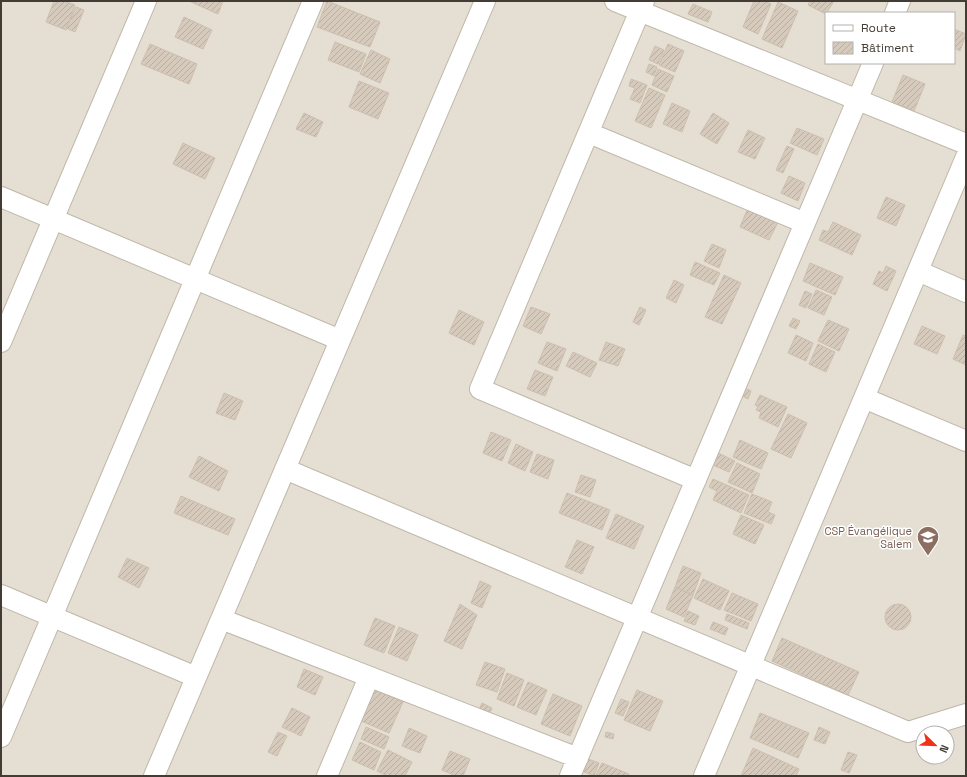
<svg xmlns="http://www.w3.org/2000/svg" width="967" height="777" viewBox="0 0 967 777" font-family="'Space Grotesk',sans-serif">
<defs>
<pattern id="building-hatch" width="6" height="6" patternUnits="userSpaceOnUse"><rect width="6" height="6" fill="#d5cabc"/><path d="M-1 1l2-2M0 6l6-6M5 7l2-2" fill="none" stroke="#b8aea2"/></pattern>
</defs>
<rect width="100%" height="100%" fill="#f1ece3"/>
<path fill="#e5ded2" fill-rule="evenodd" d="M1,1H966V776H1ZM826,13H954V63H826ZM923,733H947V757H923Z"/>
<path fill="url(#building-hatch)" stroke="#cdbfad" d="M54,1H64L75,5L66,30L46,22Z
M189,1H223L218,14Z
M327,1L380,22L370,47L317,27Z
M754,1H764L771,4L758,34L743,27Z
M810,1H834L826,14L808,5Z
M778,2L798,11L782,48L762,39Z
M693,4L712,12L708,22L688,14Z
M76,7L84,10L75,32L66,28Z
M184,17L212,30L203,49L175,37Z
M954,29L966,34L960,51L954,48Z
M335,42L366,54L359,72L328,60Z
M150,44L197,64L189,84L141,64Z
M668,44L684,51L675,72L659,65Z
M655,46L664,50L658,64L649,60Z
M371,50L390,59L380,83L360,74Z
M649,64L657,67L654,76L646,72Z
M658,69L674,76L667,92L652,85Z
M903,75L925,84L914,111L892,102Z
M631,79L647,85L640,103L630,99L635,88L629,86Z
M359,81L389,93L378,119L349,107Z
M649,88L665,95L651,128L635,121Z
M672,103L690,111L682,132L663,124Z
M304,113L323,122L316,137L296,129Z
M713,113L729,123L717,144L700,134Z
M797,128L824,139L817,155L790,143Z
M748,130L765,138L755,159L738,152Z
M183,143L215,158L205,179L173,164Z
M787,146L794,149L783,173L776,170Z
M789,176L805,183L798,201L781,193Z
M886,197L905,205L896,226L877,218Z
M748,208L778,222L769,240L740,227Z
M833,222L861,235L852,255L819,240L823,230L828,232Z
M712,244L726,250L719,268L704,261Z
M695,262L720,273L714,285L690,275Z
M810,263L843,277L835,295L803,281Z
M886,266L896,271L887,291L873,284L879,271L883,273Z
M724,275L741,283L722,324L705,317Z
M674,280L684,285L676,303L666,298Z
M816,290L832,297L824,315L808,308Z
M805,291L812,294L806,308L799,305Z
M531,307L550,314L541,334L523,326Z
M640,307L646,310L639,325L633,322Z
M459,310L484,322L474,345L449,333Z
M793,318L800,321L796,329L789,326Z
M828,320L849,329L839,351L818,341Z
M922,326L945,336L937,354L914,344Z
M796,335L813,343L806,361L788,353Z
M963,335L966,336V365L953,359Z
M547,342L566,349L557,371L538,363Z
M606,342L625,349L618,366L599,360Z
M818,344L835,352L826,372L809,364Z
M573,352L597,363L590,377L566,366Z
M535,370L553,377L545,396L527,389Z
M745,388L751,391L748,399L742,396Z
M224,393L243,401L235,420L216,413Z
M760,395L787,407L778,427L759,418L761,412L756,410L758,407L755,405Z
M788,414L807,423L791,458L771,449Z
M491,432L511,440L502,461L483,453Z
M740,440L768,453L761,469L733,457Z
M516,444L533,452L525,471L508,463Z
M718,453L735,461L729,472L713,465Z
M537,454L554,460L548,479L530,472Z
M199,456L228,471L219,491L189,477Z
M737,463L760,474L752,493L728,482Z
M581,475L596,480L590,497L575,492Z
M713,479L749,495L741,513L713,500L717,491L709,487Z
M567,493L610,510L602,530L559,513Z
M752,494L772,502L768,512L775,515L771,524L744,513Z
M181,496L235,519L228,535L174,513Z
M616,514L644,526L634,549L606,538Z
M741,515L764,525L755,544L733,534Z
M577,540L594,547L582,574L565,567Z
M127,558L149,568L139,588L118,577Z
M683,566L701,573L693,595L675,587Z
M703,579L729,591L720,610L694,598Z
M480,581L491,586L482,608L471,603Z
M675,587L693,595L684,617L666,609Z
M732,593L758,604L751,621L724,610Z
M885 617a13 13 0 1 1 26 0a13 13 0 1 1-26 0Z
M460,604L477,615L462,649L444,641Z
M688,611L699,616L695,625L684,621Z
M727,614L749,623L747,629L725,620Z
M375,618L395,626L384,653L364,645Z
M713,622L728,628L725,635L710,629Z
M399,627L418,635L407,661L388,653Z
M782,638L859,672L848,695L772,661Z
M485,662L505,669L497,692L476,685Z
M304,669L323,677L315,695L297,687Z
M507,673L524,680L514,706L497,699Z
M528,682L547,690L536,715L517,707Z
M373,689L403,702L389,733L359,720Z
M637,690L663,701L650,731L624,720Z
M553,694L582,706L570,736L541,724Z
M621,699L629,702L623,716L615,713Z
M482,703L492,708L488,716L478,712Z
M292,708L310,717L301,736L282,727Z
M760,713L809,733L798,758L750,738Z
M366,727L389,737L384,749L361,739Z
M819,727L830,732L825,744L814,740Z
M409,728L427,736L420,753L402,746Z
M278,732L287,736L277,756L268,752Z
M606,732L614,734L613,739L605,737Z
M360,742L381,752L374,770L352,760Z
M753,748L799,769L796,776H741Z
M388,750L412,762L405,776H387L377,771Z
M450,751L470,759L463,776H456L442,770Z
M848,752L857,755L849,773L841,770Z
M588,759L599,763L594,776L582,771Z
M602,763L629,774L628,776L596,775Z"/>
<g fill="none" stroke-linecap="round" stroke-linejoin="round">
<g stroke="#bfb7a9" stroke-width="22">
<path id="minor" d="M615,1L966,144
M644,1L480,389L696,480
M895,13L900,1
M589,133L805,223
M1,197L340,340
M918,271L966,292
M1,342L146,1
M864,398L966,441
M285,469L908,732L966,714
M1,595L196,677
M221,619L578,758
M1,737L313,1
M154,776L485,1
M327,776L369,677
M570,776L873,63
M704,776L966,157"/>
</g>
<use href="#minor" stroke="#fff" stroke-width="20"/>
</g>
<defs>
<g id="school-pin" transform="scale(1.15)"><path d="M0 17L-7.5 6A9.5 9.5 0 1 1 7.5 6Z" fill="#8d6e63" stroke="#fff"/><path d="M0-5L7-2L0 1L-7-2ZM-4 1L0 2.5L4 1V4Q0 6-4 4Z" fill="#fff"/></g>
</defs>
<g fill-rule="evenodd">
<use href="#school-pin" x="928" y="537"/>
</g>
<g text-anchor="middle" stroke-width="3" stroke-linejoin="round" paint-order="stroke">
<g font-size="11" fill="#785e54" stroke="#fff" text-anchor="end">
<text x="912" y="535">CSP Évangélique<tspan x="912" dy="13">Salem</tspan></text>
</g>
</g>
<rect width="967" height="777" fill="none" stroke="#433c34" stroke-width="4"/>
<rect x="825" y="12" width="130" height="52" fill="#ffffff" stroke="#b4b1ae"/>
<rect x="833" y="25" width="20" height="6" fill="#ffffff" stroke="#b4b1ae"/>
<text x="861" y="32" font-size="12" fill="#433c34">Route</text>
<rect x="833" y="42" width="20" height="12" fill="url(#building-hatch)" stroke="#b4b1ae"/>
<text x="861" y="52" font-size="12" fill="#433c34">Bâtiment</text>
<g transform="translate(935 745) rotate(113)"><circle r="19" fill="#ffffff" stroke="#b4b1ae"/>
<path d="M0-3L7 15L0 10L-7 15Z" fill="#f23119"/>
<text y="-6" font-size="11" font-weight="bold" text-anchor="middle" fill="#433c34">N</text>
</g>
</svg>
